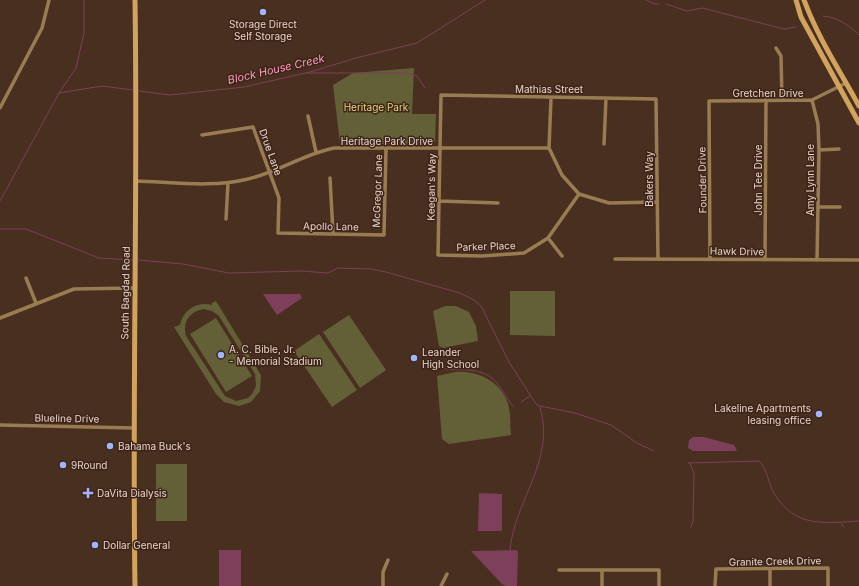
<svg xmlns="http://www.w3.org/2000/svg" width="859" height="586" viewBox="0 0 859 586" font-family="Inter,sans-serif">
<rect width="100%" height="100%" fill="#492f20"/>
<path fill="#635f37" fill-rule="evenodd" d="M414,68L412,114H436L435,142L431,145L340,143L333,85L353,73Z
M510,291H555V336L510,335Z
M216,301L261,375L260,391L251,402L239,406L224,402L216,394L174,327L180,325C183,310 197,301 212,305V303ZM203,309L212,311L219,316L255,374L256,386L252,394L248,398L236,401L225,396L186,336C182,323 189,312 203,309Z
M445,306H456L469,312L476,326L478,341L443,348L439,346L433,311Z
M349,315L386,370L360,388L323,332Z
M216,318L252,376L226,392L190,334Z
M319,334L357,390L332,407L294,351Z
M455,372C477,370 501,381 508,404C511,414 510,425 511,435L449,444L442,439L437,376Z
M156,464H187V521H156Z"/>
<path fill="#7d3f5a" d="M263,294H300L302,298L277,315Z
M693,437H704L734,445L737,451H693L688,448L689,440Z
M479,493L502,494V531H478Z
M219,550H241V586H219Z
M516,550L518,552L517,586H505L502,584L471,551Z"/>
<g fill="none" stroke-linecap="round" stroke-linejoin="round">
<path stroke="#7d3f5a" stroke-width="1" d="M646,0L655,4H659
M666,4L687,11L702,8L784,29L796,27
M823,16C837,17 849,25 859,35
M306,73H406L417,76L425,88
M139,91L170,95L244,87L310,72L356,58L417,43L485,0
M59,93L76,68L84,33V0
M0,201L59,93L102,86L133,90
M0,229H26L99,258L133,260
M138,260L183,264L229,273L301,271L328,273L338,268L371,269L386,272L460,293L474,300L481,306L509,362L536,404L540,406L575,413L611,425L637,443L654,451
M438,367C457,373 476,365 493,379C501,386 509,403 513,406
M521,402L530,396
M688,463L759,461C768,470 768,484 775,495C796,528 825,523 859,521
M690,463L694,474L693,521L691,527
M841,523L844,527
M510,550C514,501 556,461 540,407"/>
<path stroke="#9a7c52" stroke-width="3.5" d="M776,48L781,56L782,100
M551,98L549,148L562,175L579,194L609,203L657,202
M812,100L818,124L819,150L817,260
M0,108L42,28L49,0
M308,116L316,152
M202,135L253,127L279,198L278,233L384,235L386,148
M604,144L606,98
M819,150L839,149
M330,178L333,233
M135,181C172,182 212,188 248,179C278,172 304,154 334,148H549
M579,194L548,238L524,253L482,256L438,255L441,95L656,99L658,259
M440,201L498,203
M818,207H840
M226,219L228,183
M548,238L562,256
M615,259L859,260
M710,259L709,101L812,100L846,83
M765,259L766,100
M26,278L36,303
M0,318L74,289L134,288
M0,425L134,428
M770,569V586
M559,570H659V586
M602,571V586
M383,586V572L388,560
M441,586L447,574
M715,586L716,569L828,568V586"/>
<path stroke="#d2a35e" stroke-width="5" d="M135,0C138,195 132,391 135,586
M796,0L801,17L859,123
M804,0C818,38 840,71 859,106"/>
</g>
<g fill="#a0b3fd" stroke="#3e2417" stroke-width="1.5">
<circle cx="263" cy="12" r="4"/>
<circle cx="221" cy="355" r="4"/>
<circle cx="414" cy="358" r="4"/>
<circle cx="819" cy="414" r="4"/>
<circle cx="110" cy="446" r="4"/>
<circle cx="63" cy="465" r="4"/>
<path d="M86 487h4v4h4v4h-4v4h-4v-4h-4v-4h4z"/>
<circle cx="95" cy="545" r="4"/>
</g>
<g text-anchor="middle" stroke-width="3" stroke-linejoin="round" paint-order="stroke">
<g font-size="10" fill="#e5d4cb" stroke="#3e2417" text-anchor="start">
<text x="263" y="28" text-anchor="middle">Storage Direct<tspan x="263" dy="12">Self Storage</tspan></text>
<text x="229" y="353">A. C. Bible, Jr.<tspan x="229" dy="12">- Memorial Stadium</tspan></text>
<text x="422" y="356">Leander<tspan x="422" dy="12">High School</tspan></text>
<text x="811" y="412" text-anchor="end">Lakeline Apartments<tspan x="811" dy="12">leasing office</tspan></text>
<text x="118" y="450">Bahama Buck's</text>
<text x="71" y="469">9Round</text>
<text x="97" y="497">DaVita Dialysis</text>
<text x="103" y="549">Dollar General</text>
</g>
<g font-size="10" fill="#e5d4cb" stroke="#3e2417">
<text x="549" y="93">Mathias Street</text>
<text x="768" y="97">Gretchen Drive</text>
<text x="387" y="145">Heritage Park Drive</text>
<text transform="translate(271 152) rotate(70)" y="4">Drue Lane</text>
<text transform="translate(649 179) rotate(-90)" y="4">Bakers Way</text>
<text transform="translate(702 180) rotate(-91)" y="4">Founder Drive</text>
<text transform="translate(758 180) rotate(-90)" y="4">John Tee Drive</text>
<text transform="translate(810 180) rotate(-90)" y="4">Amy Lynn Lane</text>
<text transform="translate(431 187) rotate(-89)" y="4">Keegan's Way</text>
<text transform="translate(377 191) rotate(-88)" y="4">McGregor Lane</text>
<text transform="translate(331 226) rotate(1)" y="4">Apollo Lane</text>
<text transform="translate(486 246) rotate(-2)" y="4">Parker Place</text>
<text transform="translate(737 251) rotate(1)" y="4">Hawk Drive</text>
<text transform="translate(125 293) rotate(-89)" y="4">South Bagdad Road</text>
<text transform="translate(67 418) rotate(1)" y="4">Blueline Drive</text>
<text transform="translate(775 561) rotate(-1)" y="4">Granite Creek Drive</text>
</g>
<g font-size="10" fill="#e2d774" stroke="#3e2417">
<text x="376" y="111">Heritage Park</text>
</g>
<g font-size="11" font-style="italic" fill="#fc9cc3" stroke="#3e2417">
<text transform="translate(276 69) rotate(-13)" y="4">Block House Creek</text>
</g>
</g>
</svg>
